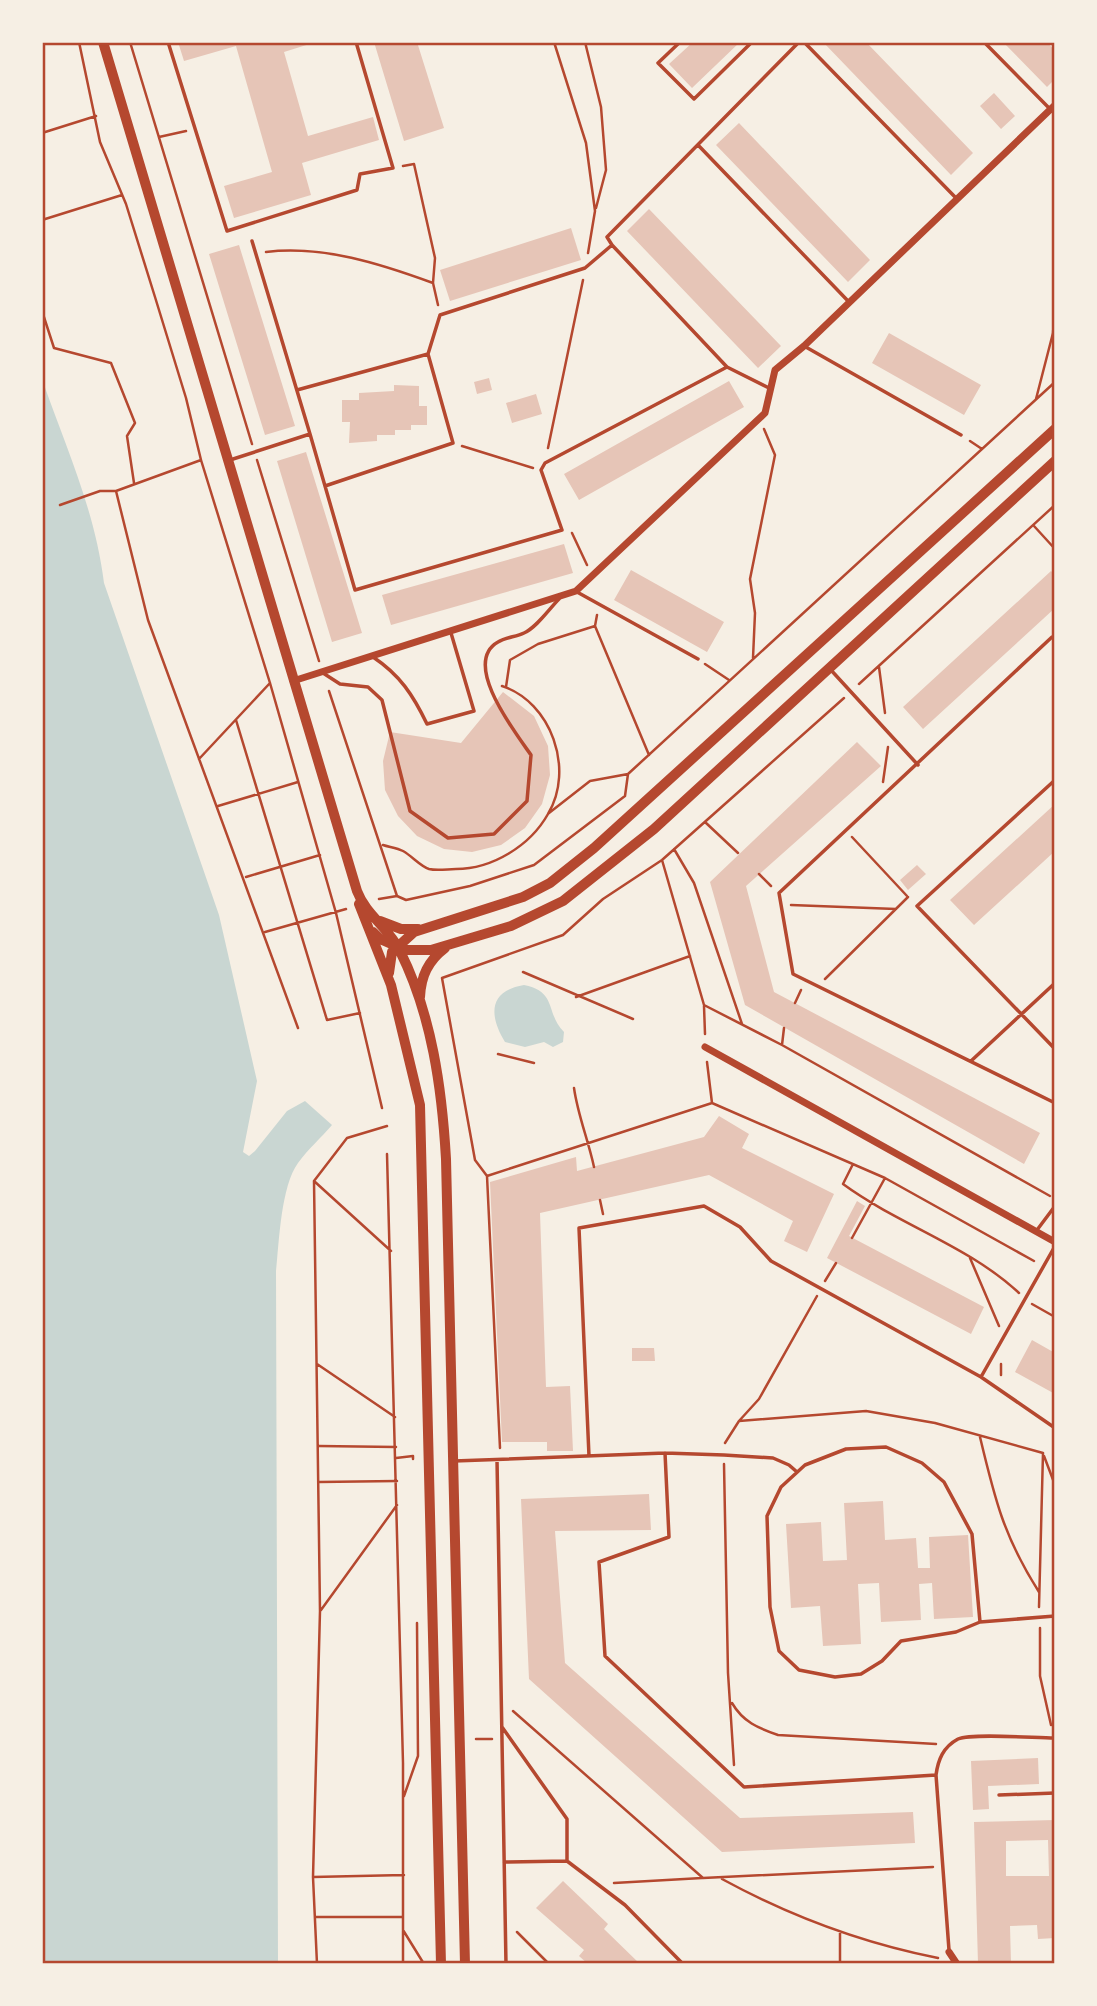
<svg xmlns="http://www.w3.org/2000/svg" width="1097" height="2006" viewBox="0 0 1097 2006" font-family="Barlow,sans-serif">
<rect width="100%" height="100%" fill="#f6efe4"/>
<path fill="#c9d6d2" d="M42,379C66,448 95,510 104,583L219,915L257,1081L243,1152L249,1156L255,1151L287,1111L305,1101L332,1125C321,1138 308,1149 298,1163C281,1186 279,1242 276,1271L278,1964H42Z
M524,985C558,992 545,1013 564,1032L563,1042L553,1047L544,1042L525,1047L505,1042C489,1016 488,991 524,985Z"/>
<path fill="#e6c5b7" fill-rule="evenodd" d="M178,42H316L284,52L308,136L373,117L379,140L302,163L311,195L234,218L224,186L272,172L236,46L184,61Z
M374,42H417L444,128L404,141Z
M693,42H740L692,88L669,64Z
M823,42H866L973,153L951,175Z
M1003,42H1047L1055,51V79L1047,87Z
M994,93L1015,116L1001,129L980,106Z
M739,123L870,260L848,282L716,145Z
M649,209L781,346L758,368L627,231Z
M571,228L581,260L450,301L440,270Z
M239,245L295,426L265,435L209,254Z
M889,333L981,385L964,415L872,363Z
M489,378L492,390L477,394L474,382Z
M729,381L744,407L579,500L564,474Z
M394,385L419,386V406H427V425H411V430H395V435H377V441L349,443L350,422H342V400H359V393L394,391Z
M536,394L542,414L512,423L506,403Z
M306,452L362,633L332,642L277,461Z
M564,544L573,573L391,625L382,595Z
M631,570L724,622L707,652L614,600Z
M1051,571L1055,575V608L923,729L903,707Z
M503,692L534,716L548,746L550,775L542,804L525,828L501,845L472,852L444,849L417,836L398,816L385,790L383,761L390,732L461,743Z
M857,742L881,766L746,886L774,992L1040,1133L1024,1164L745,1005L710,882Z
M1055,804V851L974,925L950,900Z
M917,865L926,874L908,890L900,880Z
M719,1116L749,1134L742,1148L834,1194L807,1252L784,1241L793,1221L709,1175L540,1213L546,1387L570,1386L573,1451H547V1442H502L490,1182L576,1157L577,1171L704,1137Z
M857,1201L865,1206L849,1236L984,1307L971,1334L827,1258Z
M1032,1340L1055,1353V1394L1015,1372Z
M632,1348H654L655,1361H632Z
M649,1494L651,1530L555,1531L565,1663L740,1818L913,1812L915,1843L722,1852L529,1679L521,1499Z
M883,1501L885,1540L916,1538L918,1568H930L929,1537L968,1535L973,1617L934,1619L932,1583L919,1584L921,1620L881,1622L879,1583L858,1584L861,1644L823,1646L820,1606L791,1608L786,1524L821,1522L823,1561L847,1560L844,1503Z
M1038,1758L1039,1784L988,1786L989,1809L973,1810L971,1761Z
M1055,1820V1938L1038,1939L1037,1925L1010,1926L1011,1964H978L974,1822ZM1048,1840L1049,1876H1006V1841Z
M563,1881L608,1924L604,1929L640,1964H588L579,1956L584,1950L536,1908Z"/>
<g fill="none" stroke-linecap="round" stroke-linejoin="round">
<path stroke="#b5482f" stroke-width="2.5" d="M79,42L100,142L126,204L155,297L186,398L201,460
M130,42L252,444
M554,42L586,143L595,211L588,253
M585,42L601,107L606,170L596,208
M42,133L96,116
M159,137L186,131
M403,166L414,164L435,258L433,283L438,305
M42,220L122,195
M266,252C323,245 381,264 433,283
M42,311L54,348L111,363L135,423L127,436L134,483
M1036,399L1053,333L1055,302
M970,441L982,449
M462,446L533,468
M548,448L583,280
M257,460L319,661
M116,491L148,620L298,1028
M60,505L100,491H116L201,460L270,683L336,913L382,1108
M1034,526L1055,549
M572,533L587,565
M597,615L595,626L649,755
M753,658L755,613L750,579L775,455L764,429
M705,664L729,680
M879,667L885,713
M859,684L1055,505
M506,687L510,660L538,644L595,626
M329,691L397,896L406,900L470,886L534,865L625,796L628,774L1055,382
M236,720L327,1020L360,1013
M199,759L270,683
M883,782L888,747
M218,806L298,782
M549,813L590,781L628,774
M705,822L738,853
M852,837L907,896
M383,845C389,847 397,848 403,851C412,856 420,866 429,869C437,871 448,869 456,869C492,869 530,846 548,814C575,769 551,702 502,686
M674,849L694,883L742,1024
M662,860L704,1005L782,1045L1050,1196
M759,874L771,886
M246,877L320,855
M379,899L397,896
M791,905L896,909
M265,932L346,909
M523,972L633,1019
M825,979L908,897
M576,997L690,956
M795,1003L801,990
M704,1006L705,1034
M782,1045L784,1028
M498,1054L534,1063
M707,1062L712,1103
M574,1088C578,1116 588,1139 594,1167
M387,1154L403,1763V1964
M852,1166L843,1184C899,1225 969,1246 1019,1293
M487,1176L712,1103L885,1178L1034,1261
M314,1181L391,1251
M600,1200L603,1214
M852,1238L885,1178
M970,1258L999,1326
M825,1281L836,1263
M1032,1304L1055,1317
M317,1364L395,1417
M1001,1364V1375
M739,1421L759,1399L817,1296
M980,1437C995,1500 1004,1537 1039,1592
M725,1443L739,1421L866,1411L935,1423L1043,1453
M319,1446L396,1447
M500,1448L487,1176L475,1160L442,978L563,935L603,899L662,860L844,698
M1044,1456L1055,1485
M396,1458L413,1456V1459
M724,1464L728,1673L734,1765
M319,1482L397,1481
M1039,1607L1043,1453
M321,1610L397,1505
M1040,1628V1676L1051,1725
M732,1703C743,1722 758,1728 778,1735L936,1744
M513,1711L703,1878L933,1867
M476,1739H492
M404,1796L418,1756L417,1623
M313,1877L404,1875
M722,1879C790,1916 862,1943 938,1958
M614,1883L702,1878
M315,1917H403
M403,1930L424,1964
M517,1932L549,1964
M840,1933V1964
M317,1964L313,1877L320,1611L314,1181L347,1138L387,1126"/>
<path stroke="#b5482f" stroke-width="3.5" d="M168,42L227,231L357,190L360,174L393,168L356,42
M680,42L658,63L694,99L752,42
M804,42L956,198
M984,42L1049,108
M698,145L849,302
M252,241L310,434
M612,245L607,237L799,42
M804,346L961,435
M727,367L771,389
M297,390L428,354L453,443L325,486
M230,460L310,434L355,590L562,530L541,470L545,463L727,367L612,245L585,268L440,315L428,354
M577,592L698,659
M1052,637L779,893L793,974L1055,1103
M373,657C400,675 413,695 427,724L474,711L451,633
M830,669L918,765
M323,673L340,684L368,687L382,700L410,811L448,838L494,834L527,801L531,755C515,732 461,663 498,642C506,637 516,637 524,633C537,627 549,609 559,599
M1055,780L917,906L1055,1049
M971,1061L1055,983
M1037,1230L1055,1206
M981,1377L1055,1246
M665,1453L669,1537L599,1562L605,1656L744,1787L936,1775
M589,1456L579,1228L704,1206L740,1227L771,1261L981,1377L1055,1428
M497,1460L506,1964
M454,1461L665,1453L724,1455L773,1458L789,1465L797,1472
M980,1622L972,1534L944,1482L922,1463L886,1447L846,1449L805,1465L781,1487L767,1516L770,1607L779,1651L799,1670L835,1677L861,1674L882,1661L901,1641L956,1632L980,1622L1055,1616
M502,1727L567,1819V1861L504,1862
M1054,1738L1055,1789
M999,1795L1055,1793
M567,1861L625,1905L683,1964
M949,1950L936,1775C938,1760 943,1747 958,1739C972,1733 1035,1738 1054,1738L1055,1734"/>
<path stroke="#b5482f" stroke-width="7" d="M293,681L576,591L765,413L775,370L804,346L1055,105
M705,1047L1055,1242
M949,1952L957,1964"/>
<path stroke="#b5482f" stroke-width="10" d="M103,42L357,891C366,915 389,928 400,951C432,1015 442,1089 446,1159L465,1964
M359,904L391,985L420,1105L441,1964
M380,921L401,929H418
M373,932L380,939L405,950H431L511,926L563,901L654,829L1055,461
M389,973L392,952L414,932L523,897L550,883L594,848L1055,429
M420,997C421,976 428,961 445,948"/>
</g>
<rect width="1097" height="2006" fill="none" stroke="#f6efe4" stroke-width="88"/>
<rect x="44" y="44" width="1009" height="1918" fill="none" stroke="#b5482f" stroke-width="2.5"/>
</svg>
